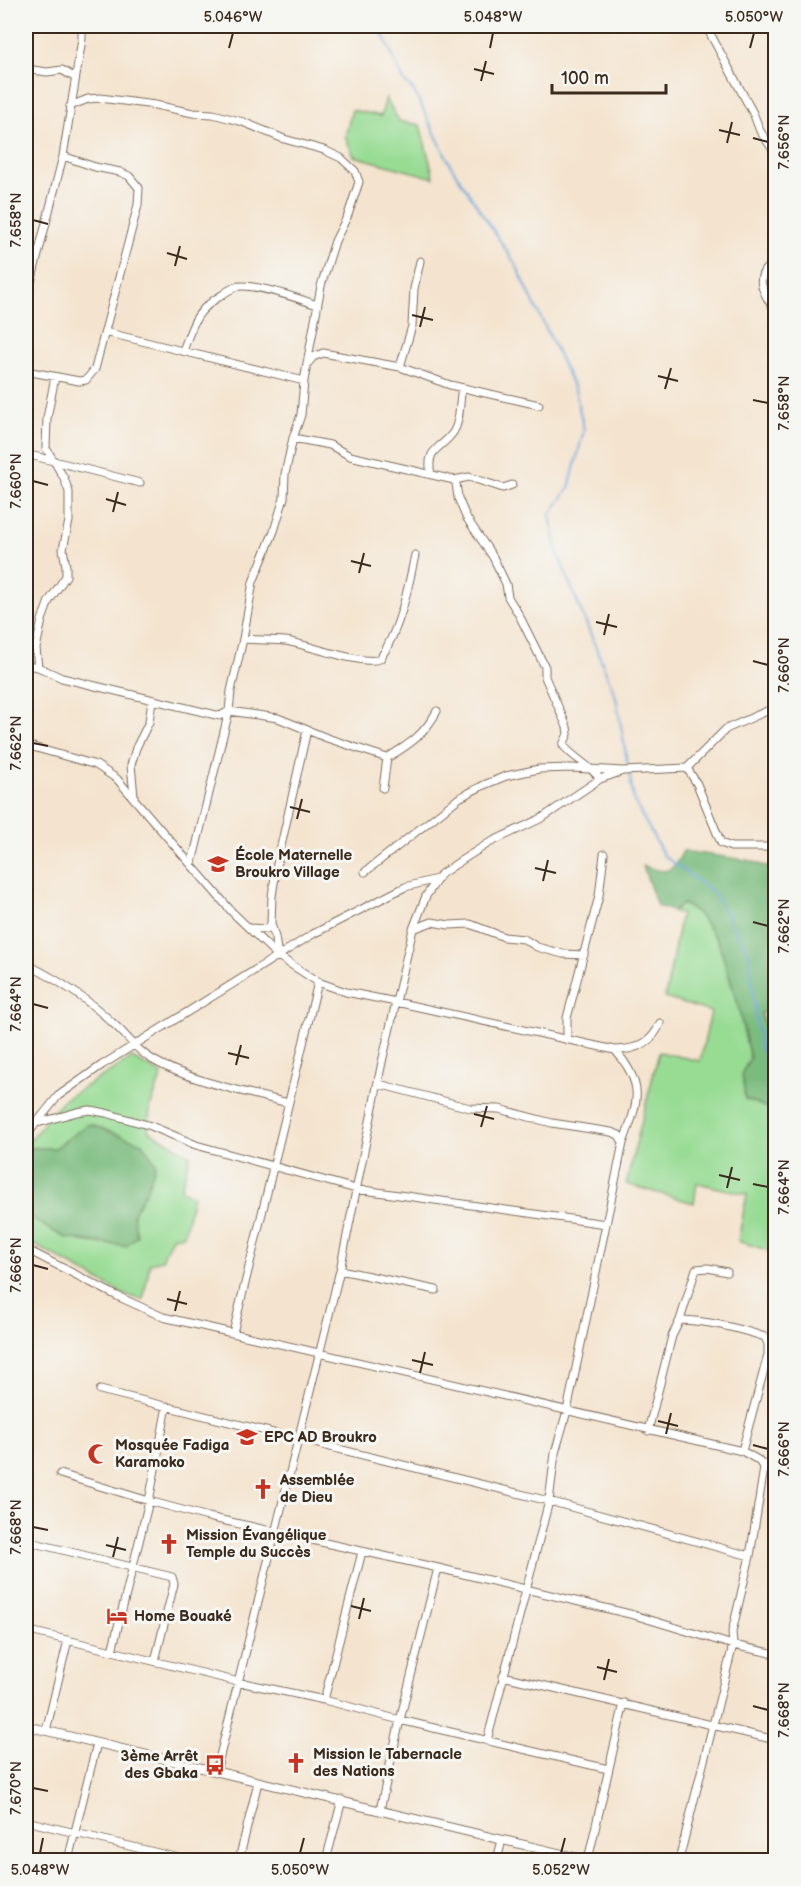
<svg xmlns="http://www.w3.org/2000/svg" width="801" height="1886" viewBox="0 0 801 1886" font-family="'Balsamiq Sans',sans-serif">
<rect width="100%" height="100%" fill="#f6f6f2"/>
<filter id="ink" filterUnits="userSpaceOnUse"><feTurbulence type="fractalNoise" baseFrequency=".0167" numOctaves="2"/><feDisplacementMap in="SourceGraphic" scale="12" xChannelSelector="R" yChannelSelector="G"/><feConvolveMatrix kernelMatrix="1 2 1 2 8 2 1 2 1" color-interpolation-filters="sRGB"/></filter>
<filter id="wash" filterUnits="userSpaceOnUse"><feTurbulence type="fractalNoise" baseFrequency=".008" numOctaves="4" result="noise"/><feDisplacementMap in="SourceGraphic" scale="24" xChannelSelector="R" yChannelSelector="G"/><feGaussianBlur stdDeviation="1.35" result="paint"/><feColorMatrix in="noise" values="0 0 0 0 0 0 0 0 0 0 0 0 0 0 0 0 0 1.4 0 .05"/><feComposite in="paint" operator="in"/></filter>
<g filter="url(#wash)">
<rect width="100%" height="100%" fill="#f4e4cf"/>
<path fill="#98dc94" stroke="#6a8359" stroke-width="1.5" d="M386,98L399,121L420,125L434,178L354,156L345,137L352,110L381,116Z
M683,904L697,912L718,941L737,1001L750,1059L742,1073L745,1099L775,1111V1253L738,1241L747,1194L697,1183L694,1203L626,1184L659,1052L700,1061L711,1012L665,998L681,914L672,911Z
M132,1058L162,1074L150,1108L148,1130L190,1155L181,1189L193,1196L184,1235L172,1237L162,1260L150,1263L143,1300L125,1295L26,1240V1213H27C60,1241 84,1243 126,1246L133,1214L147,1189L89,1124L55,1148H26V1145L63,1100Z"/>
<path fill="#7abc7e" stroke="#5a734e" stroke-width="1.5" d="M683,851L752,861L767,867H775V1011L761,1013L770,1043L775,1048V1111L745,1099L742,1073L750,1058L737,1001L718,941L697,912L683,904L672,911L657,906L643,866C667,873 672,875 683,851Z
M89,1124L142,1143L156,1163L147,1189L133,1214L137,1236L126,1246L66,1238L42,1225L26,1213V1148H55Z"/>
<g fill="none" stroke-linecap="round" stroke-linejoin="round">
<path stroke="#6da6dc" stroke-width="2" d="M379,26L404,81L414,91L451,166L516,265L575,390L584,430L569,488L550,515L558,554L616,697L634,801L664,856L714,893L749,954L759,1044L776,1089"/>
</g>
</g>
<g filter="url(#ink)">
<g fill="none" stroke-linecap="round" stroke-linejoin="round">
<g stroke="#7c6b5c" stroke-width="9">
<path id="minor" d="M706,26L754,115L760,131L776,154
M26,69L47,72L62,70L74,77
M70,106L88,99L100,98L155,105L193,113L213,114L243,122L284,139L324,150L341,158L355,171L359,182L348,215L335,241L321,286L304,381L301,415L293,438L285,474L284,498L274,531L253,582L243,639L231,691L229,711L192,863
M776,261C750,276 764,293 776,312
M26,302L63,156L82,39V26
M105,332L304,381
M183,351C193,323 196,310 222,295C226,292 231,289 235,287C250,282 300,299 317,305
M309,362L313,357L323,353L400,367L450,385L539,405
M400,367L412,326L414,289L420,261
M26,371L79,381L86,380L95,369L138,205L139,188L129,176L120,172L95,167L63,156
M293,438L330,445L350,456L454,480L456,483L458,498L466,517L493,557L506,584L508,597L519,615L545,667V677L567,727L568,734L563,745C574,759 589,764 600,779
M26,454L140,483
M431,474C425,447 443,449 454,431C461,419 459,401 462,388
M454,480L469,477L503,488L512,485
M243,639C257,640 271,640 285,641C306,644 364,666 380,659C400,629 408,589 415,555
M26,665L38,667L62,678L216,715L220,716L229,711L278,718L327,738L387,758
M38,667L36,648L42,620L49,601L66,576V566L63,549L69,521V492L64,478L46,448L47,418L55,377
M26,745L96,765L117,779L232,912L278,956L318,982L346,992L396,1002L615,1050C646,1086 638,1102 623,1143L567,1411L555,1453L549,1501L487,1741
M687,768L697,784L721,843L731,847H776
M383,788L387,758C410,744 424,735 437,711
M134,796L131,765L136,748L149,722L152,700
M365,872L459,798L484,785L506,776L539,769L572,768L623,771L687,768L726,729L776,707
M249,928L267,929L271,924
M413,929L432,922L449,925L470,924L504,937L524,939L537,947L563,954L584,955
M278,956L275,937L271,924L272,896L277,864L307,730
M26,964C59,980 89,1000 116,1026C129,1038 136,1050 153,1060C189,1081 247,1092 288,1103
M567,1040V1018L599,896L604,854
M615,1050C635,1050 653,1043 660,1023
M379,1084L470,1108L499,1109L552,1123L611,1132L619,1135L623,1143
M34,1124L77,1112L90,1110L106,1113L151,1126L196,1145L356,1189L606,1224
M26,1136L58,1096L102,1065L313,934L405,887L437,879
M26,1249L117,1296L163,1317L742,1451L758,1460L764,1468L750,1556L732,1632L733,1645L679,1860
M340,1270L436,1290
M680,1320L696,1269L708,1268L727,1272
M233,1333L318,982
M100,1390L549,1501L750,1556
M648,1431L672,1336L680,1320C709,1321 738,1328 765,1337L768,1344V1355L742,1451
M762,1464L776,1465
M60,1474L149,1501L208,1517L438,1568L634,1615L733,1645L776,1654
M26,1541L172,1577L174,1584L155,1661
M26,1630L239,1682L324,1700L400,1720L608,1769
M112,1651L149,1501L167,1406
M503,1676L776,1740
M324,1700L362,1552
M46,1731L68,1640
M216,1772L340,1270L382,1062L413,929L426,896L441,874L462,860L489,843L542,818L600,779L623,771
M380,1810L400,1720L438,1568
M26,1821L187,1860
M68,1860L97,1743
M239,1860L258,1782
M326,1860L342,1800
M497,1860L502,1840
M588,1860L624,1703
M770,1860L776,1835"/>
</g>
<g stroke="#7c6b5c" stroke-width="10">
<path id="tertiary" d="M26,1726L587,1860"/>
</g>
<use href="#minor" stroke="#fff" stroke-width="7"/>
<use href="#tertiary" stroke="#fff" stroke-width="8"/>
</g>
</g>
<path fill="none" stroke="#3b2a1e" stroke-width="2" d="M229,48L233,33M490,48L493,33M750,48L754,33M474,69L494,74M481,81L486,61M719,130L740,135M753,138L768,142M727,143L732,122M33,220L48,224M167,253L187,259M175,266L180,246M412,315L433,320M420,327L425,307M658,376L678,381M665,389L671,368M753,400L768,403M33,481L48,485M106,499L126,505M113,512L118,492M351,561L371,566M359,573L364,553M596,622L617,627M604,635L609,614M753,661L768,665M33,743L48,746M290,807L310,812M297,819L302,799M535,868L556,873M543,881L548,860M753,922L768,926M33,1004L48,1008M228,1053L249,1058M236,1065L241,1045M474,1114L494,1119M481,1127L487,1106M719,1175L740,1180M753,1184L768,1187M727,1188L732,1167M33,1265L48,1269M167,1299L187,1304M175,1311L180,1291M412,1360L433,1365M420,1373L425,1352M658,1421L678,1426M666,1434L671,1413M753,1445L768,1449M33,1527L48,1530M106,1545L126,1550M113,1557L118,1537M351,1606L371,1611M359,1619L364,1598M597,1667L617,1672M604,1680L609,1659M753,1706L768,1710M33,1788L48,1791M40,1853L43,1838M300,1853L304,1838M561,1853L565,1838"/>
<defs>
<g id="school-bare" transform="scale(1.62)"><path d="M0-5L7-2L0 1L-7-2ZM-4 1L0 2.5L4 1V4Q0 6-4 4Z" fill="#c8321e" stroke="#f6f6f2" stroke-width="2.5" paint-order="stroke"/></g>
<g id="mosque-bare" transform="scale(1.62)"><path d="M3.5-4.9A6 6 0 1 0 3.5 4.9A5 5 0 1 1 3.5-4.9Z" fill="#c8321e" stroke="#f6f6f2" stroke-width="2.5" paint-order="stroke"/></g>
<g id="church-bare" transform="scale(1.62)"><path d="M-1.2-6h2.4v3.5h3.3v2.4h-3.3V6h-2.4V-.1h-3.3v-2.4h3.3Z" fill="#c8321e" stroke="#f6f6f2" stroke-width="2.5" paint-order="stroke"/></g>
<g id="hotel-bare" transform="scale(1.62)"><path d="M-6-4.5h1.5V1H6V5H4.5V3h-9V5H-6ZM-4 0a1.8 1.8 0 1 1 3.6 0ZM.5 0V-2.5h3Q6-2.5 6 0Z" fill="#c8321e" stroke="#f6f6f2" stroke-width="2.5" paint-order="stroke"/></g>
<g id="bus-bare" transform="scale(1.62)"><path d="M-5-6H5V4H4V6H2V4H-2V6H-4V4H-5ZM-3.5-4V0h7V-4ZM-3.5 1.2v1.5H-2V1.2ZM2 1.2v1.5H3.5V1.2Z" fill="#c8321e" stroke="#f6f6f2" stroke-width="2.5" paint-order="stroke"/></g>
</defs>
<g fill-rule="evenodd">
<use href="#school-bare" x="218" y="864"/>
<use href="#school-bare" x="247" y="1437"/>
<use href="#mosque-bare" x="98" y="1454"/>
<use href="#church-bare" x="263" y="1489"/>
<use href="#church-bare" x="169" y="1544"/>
<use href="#hotel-bare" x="117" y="1616"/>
<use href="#church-bare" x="296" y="1763"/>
<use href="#bus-bare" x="215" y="1765"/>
</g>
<g text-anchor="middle" stroke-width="6" stroke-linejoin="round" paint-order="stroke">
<g font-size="15" font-weight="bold" fill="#3b2a1e" stroke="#f6f6f2" text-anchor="start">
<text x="235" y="860">École Maternelle<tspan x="235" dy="17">Broukro Village</tspan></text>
<text x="264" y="1442">EPC AD Broukro</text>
<text x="115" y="1450">Mosquée Fadiga<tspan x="115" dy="17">Karamoko</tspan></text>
<text x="280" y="1485">Assemblée<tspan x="280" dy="17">de Dieu</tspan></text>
<text x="186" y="1540">Mission Évangélique<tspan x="186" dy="17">Temple du Succès</tspan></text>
<text x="134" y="1621">Home Bouaké</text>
<text x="313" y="1759">Mission le Tabernacle<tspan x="313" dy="17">des Nations</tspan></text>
<text x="198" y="1761" text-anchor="end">3ème Arrêt<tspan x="198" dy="17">des Gbaka</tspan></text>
</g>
</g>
<rect width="801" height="1886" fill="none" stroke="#f6f6f2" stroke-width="66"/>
<path d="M552 84v9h114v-9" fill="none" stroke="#3b2a1e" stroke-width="3"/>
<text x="561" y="84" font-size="18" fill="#3b2a1e" stroke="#f6f6f2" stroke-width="4.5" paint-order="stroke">100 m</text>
<rect x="33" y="33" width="735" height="1820" fill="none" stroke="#3b2a1e" stroke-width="2"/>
<g font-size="15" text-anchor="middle" fill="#3b2a1e">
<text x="233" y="22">5.046°W</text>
<text x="493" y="22">5.048°W</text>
<text x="754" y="22">5.050°W</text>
<text transform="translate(784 142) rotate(-90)" y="5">7.656°N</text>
<text transform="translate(16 220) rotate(-90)" y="5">7.658°N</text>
<text transform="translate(784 403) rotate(-90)" y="5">7.658°N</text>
<text transform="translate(16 481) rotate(-90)" y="5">7.660°N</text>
<text transform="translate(784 665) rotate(-90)" y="5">7.660°N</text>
<text transform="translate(16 743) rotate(-90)" y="5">7.662°N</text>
<text transform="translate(784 926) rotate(-90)" y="5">7.662°N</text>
<text transform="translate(16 1004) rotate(-90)" y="5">7.664°N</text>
<text transform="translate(784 1187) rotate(-90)" y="5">7.664°N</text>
<text transform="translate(16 1265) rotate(-90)" y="5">7.666°N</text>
<text transform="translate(784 1449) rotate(-90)" y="5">7.666°N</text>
<text transform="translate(16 1527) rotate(-90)" y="5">7.668°N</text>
<text transform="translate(784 1710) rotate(-90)" y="5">7.668°N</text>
<text transform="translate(16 1788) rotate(-90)" y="5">7.670°N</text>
<text x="40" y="1875">5.048°W</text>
<text x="300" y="1875">5.050°W</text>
<text x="561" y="1875">5.052°W</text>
</g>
</svg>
